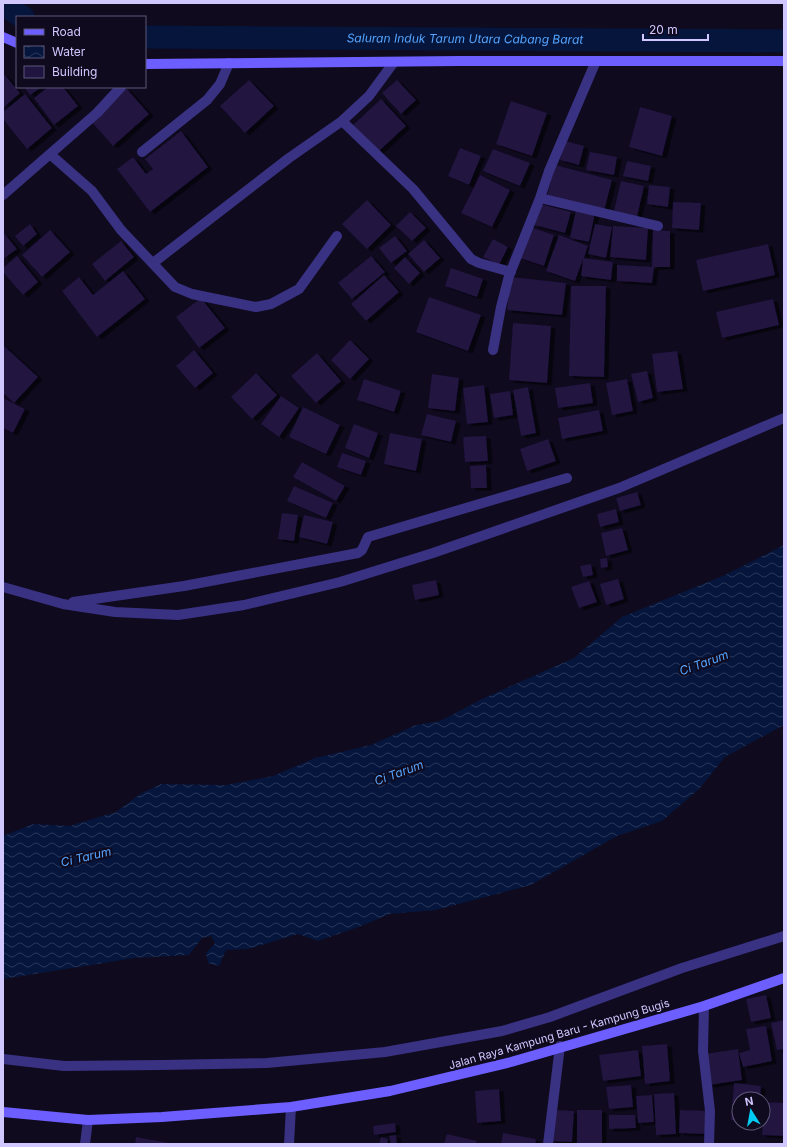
<svg xmlns="http://www.w3.org/2000/svg" width="787" height="1147" viewBox="0 0 787 1147" font-family="Inter,sans-serif">
<defs>
<pattern id="water-waves" width="16" height="10" patternUnits="userSpaceOnUse"><rect width="16" height="10" fill="#05153c"/><path d="M0 5q4-4 8 0t8 0" fill="none" stroke="#283659"/></pattern>
<filter id="shadow"><feDropShadow dx="4.5" dy="2.5" stdDeviation="0" flood-color="#0009"/></filter>
</defs>
<rect width="100%" height="100%" fill="#0f0a1e"/>
<path fill="url(#water-waves)" d="M784,545V725L725,757L699,789L662,821L617,836L531,885L436,910L390,914L361,926L318,941L298,934L248,949L226,950L219,966L208,963L206,953L215,943L211,936L202,938L189,955L135,958L3,979V836L33,824L69,826L116,812L140,794L161,784L226,785L273,776L315,758L371,745L416,725L440,721L484,698L574,658L622,617L725,575Z"/>
<g fill="none" stroke-linecap="round" stroke-linejoin="round">
<g stroke="#05153c" stroke-width="23">
<path d="M3,5L23,17"/>
<path id="s1" d="M145,37L784,41"/>
</g>
</g>
<path fill="#201440" filter="url(#shadow)" d="M3,73L20,93L3,108Z
M249,80L274,106L245,133L220,106Z
M397,80L416,100L401,114L382,93Z
M24,87H42L30,95Z
M48,87H63L78,106L54,125L34,98Z
M126,88L149,114L113,146L90,120Z
M25,94L52,128L27,149L3,119V112Z
M381,99L406,126L379,151L353,125Z
M511,101L547,113L532,156L496,144Z
M640,107L672,116L662,156L629,147Z
M181,131L208,167L150,212L117,169L133,157L146,174L153,169L145,159Z
M565,141L584,146L579,165L560,160Z
M460,148L481,156L469,185L448,176Z
M493,149L530,163L520,186L483,171Z
M590,152L617,157L614,175L586,170Z
M627,161L651,166L648,181L623,176Z
M555,165L612,180L604,211L547,196Z
M480,175L510,190L492,227L461,213Z
M621,181L644,186L637,217L614,211Z
M649,185L670,187L668,207L647,204Z
M367,200L391,225L367,249L342,224Z
M673,202L701,203L699,230L672,228Z
M540,204L571,212L565,233L534,225Z
M576,210L595,213L589,242L570,238Z
M410,212L426,228L412,241L396,226Z
M30,224L37,234L23,246L15,236Z
M595,224L612,227L606,258L588,254Z
M613,226L648,228L646,260L610,257Z
M530,227L554,235L544,266L520,258Z
M50,230L70,252L42,277L22,255Z
M653,230L670,231V267H652Z
M3,232L17,249L3,259Z
M559,235L588,246L584,258L613,262L611,280L581,276L583,259L575,281L546,271Z
M395,236L407,251L391,263L379,248Z
M493,239L508,247L499,265L483,257Z
M424,240L440,258L424,272L408,254Z
M121,241L134,257L105,281L92,264Z
M768,244L775,275L703,291L696,260Z
M17,256L38,282L23,295L3,272V268Z
M371,256L385,272L352,299L338,283Z
M405,257L420,273L409,284L394,268Z
M617,265L654,267L652,283L617,281Z
M451,268L483,279L477,297L445,286Z
M123,271L145,299L97,337L62,291L79,277L93,295Z
M384,275L399,292L366,321L351,304Z
M511,277L566,283L562,315L507,310Z
M571,286H606L604,377L569,376Z
M429,297L481,315L468,351L416,332Z
M201,298L225,328L199,348L176,317Z
M773,299L779,325L722,338L716,312Z
M513,323L551,326L547,383L509,380Z
M350,340L369,359L350,379L331,360Z
M3,345L38,377L14,403L3,393Z
M194,350L213,373L195,388L176,366Z
M677,351L683,389L657,392L652,354Z
M317,353L341,381L316,403L291,376Z
M647,371L653,398L638,402L631,374Z
M256,373L277,395L252,419L231,397Z
M432,374L459,378L455,411L428,408Z
M364,379L401,391L394,412L357,400Z
M627,379L633,411L612,415L606,383Z
M590,383L593,403L558,408L555,388Z
M484,385L488,422L467,424L463,388Z
M528,387L536,433L521,436L513,390Z
M510,391L513,415L494,418L490,394Z
M281,396L299,408L279,437L261,424Z
M3,398L25,409L13,433L3,428Z
M303,407L340,425L326,454L289,437Z
M599,410L603,431L562,439L558,418Z
M427,414L456,421L451,442L421,435Z
M354,424L378,433L369,458L345,448Z
M390,433L422,439L416,471L384,464Z
M486,436L488,461L465,462L463,437Z
M548,439L556,461L527,471L520,449Z
M342,453L366,461L361,475L337,467Z
M302,462L345,486L336,501L293,477Z
M486,465L487,488H471L470,466Z
M294,486L333,503L326,518L287,501Z
M637,492L641,505L620,511L616,498Z
M616,509L619,522L600,527L597,514Z
M282,513L298,515L294,541L278,539Z
M304,515L333,522L327,544L299,537Z
M622,528L628,550L606,556L601,533Z
M607,558L608,567L601,568L600,559Z
M591,564L593,575L583,577L580,566Z
M618,579L624,599L606,605L600,584Z
M436,580L439,595L415,600L412,585Z
M589,581L597,602L579,608L571,587Z
M766,995L771,1018L751,1022L746,999Z
M784,1020V1049L777,1050L771,1023Z
M766,1026L772,1061L743,1067L739,1053L750,1050L746,1029Z
M667,1044L670,1081L645,1084L642,1046Z
M738,1049L742,1080L709,1085L705,1054Z
M638,1050L641,1076L603,1081L599,1055Z
M734,1083L761,1086L760,1099H739V1121L731,1120Z
M631,1085L633,1107L609,1109L606,1087Z
M499,1089L501,1121L477,1123L475,1091Z
M674,1093L676,1134L656,1135L654,1094Z
M652,1095L654,1122L638,1123L636,1096Z
M765,1102L784,1103V1136L762,1135Z
M554,1110L574,1111L572,1142L552,1141Z
M577,1110H602V1144H577Z
M680,1110L708,1111L707,1134L679,1133Z
M609,1115H635L636,1128L609,1129Z
M395,1123L396,1132L374,1135L373,1126Z
M503,1133L536,1139L535,1144H501Z
M447,1134L477,1141L476,1144H444Z
M396,1135L397,1144H391L389,1136Z
M136,1137L169,1143V1144H135Z
M381,1137L388,1139L387,1144H379Z"/>
<g fill="none" stroke-linecap="round" stroke-linejoin="round">
<path stroke="#393181" stroke-width="10" d="M342,121L413,189L471,259L479,263L511,272
M142,152L207,100L220,84L229,63
M51,155L92,191L121,230L175,287L192,294L256,307L271,304L299,289L337,236
M3,195L97,113L121,87
M540,198L658,226
M153,263L289,158L342,121L369,96L394,62
M493,350L501,307L509,276L540,198L549,171L596,61
M3,587L63,604L115,612L178,615L244,605L340,582L433,553L619,488L784,418
M73,602L184,586L358,553L362,550L368,537L567,478
M704,1006L703,1051L710,1111L709,1144
M3,1059L64,1066L161,1065L267,1063L385,1052L502,1031L550,1017L682,968L784,936
M85,1144L88,1120
M289,1144L291,1107
M548,1144L560,1046"/>
<path stroke="#6d5eff" stroke-width="10" d="M3,37L17,43
M145,64L459,61H784
M3,1112L88,1120L162,1117L291,1107L390,1091L511,1062L704,1006L784,978"/>
</g>
<g text-anchor="middle" stroke-width="4" stroke-linejoin="round" paint-order="stroke">
<g font-size="11" fill="#d1c7ff" stroke="#0f0a1e">
<text transform="translate(559 1034) rotate(-16)" y="4">Jalan Raya Kampung Baru - Kampung Bugis</text>
</g>
<g font-size="12" font-style="italic" fill="#55a5ff" stroke="#0f0a1e">
<text dy="4" stroke="none"><textPath href="#s1" startOffset="320">Saluran Induk Tarum Utara Cabang Barat</textPath></text>
<text transform="translate(704 663) rotate(-20)" y="4">Ci Tarum</text>
<text transform="translate(399 773) rotate(-20)" y="4">Ci Tarum</text>
<text transform="translate(86 857) rotate(-13)" y="4">Ci Tarum</text>
</g>
</g>
<rect width="787" height="1147" fill="none" stroke="#d1c7ff" stroke-width="8"/>
<rect x="16" y="16" width="130" height="72" fill="#0f0a1e" stroke="#5d5678"/>
<rect x="24" y="29" width="20" height="6" fill="#6d5eff" stroke="#5d5678"/>
<text x="52" y="36" font-size="12" fill="#d1c7ff">Road</text>
<rect x="24" y="46" width="20" height="12" fill="url(#water-waves)" stroke="#5d5678"/>
<text x="52" y="56" font-size="12" fill="#d1c7ff">Water</text>
<rect x="24" y="66" width="20" height="12" fill="#201440" stroke="#5d5678"/>
<text x="52" y="76" font-size="12" fill="#d1c7ff">Building</text>
<g transform="translate(751 1111) rotate(349)"><circle r="19" fill="#0f0a1e" stroke="#5d5678"/>
<path d="M0-3L7 15L0 10L-7 15Z" fill="#00c9f2"/>
<text y="-6" font-size="11" font-weight="bold" text-anchor="middle" fill="#d1c7ff">N</text>
</g>
<path d="M643 34v6h65v-6" fill="none" stroke="#d1c7ff" stroke-width="2"/>
<text x="649" y="34" font-size="12" fill="#d1c7ff" stroke="#0f0a1e" stroke-width="3" paint-order="stroke">20 m</text>
</svg>
